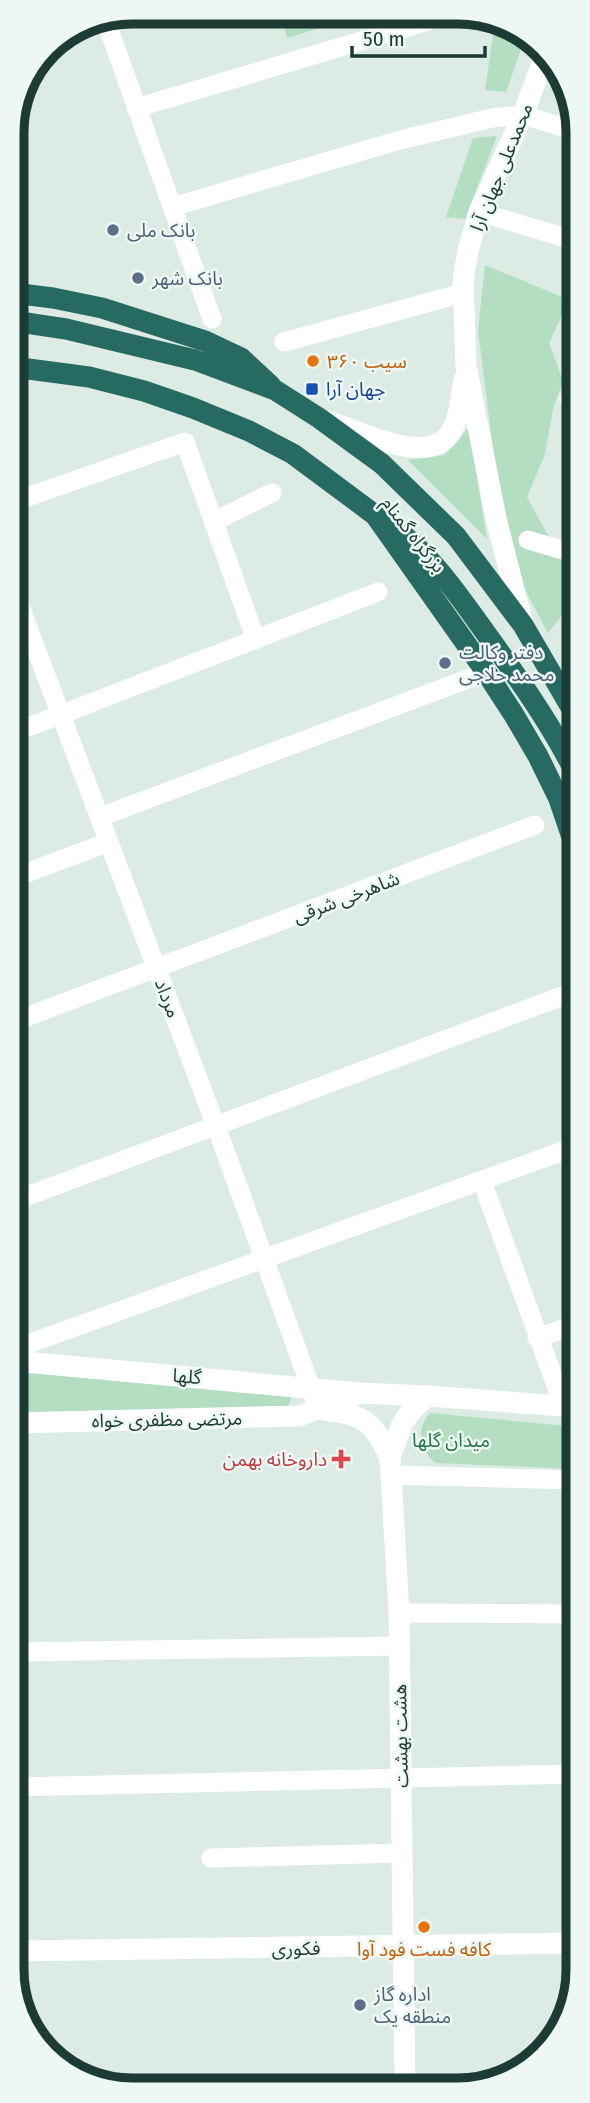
<svg xmlns="http://www.w3.org/2000/svg" width="590" height="2103" viewBox="0 0 590 2103" font-family="'Fira Sans Condensed','Noto Sans Arabic',sans-serif">
<rect width="100%" height="100%" fill="#ddebe5"/>
<path fill="#b3dec2" d="M356,17L287,38L281,18Z
M495,22L525,38L506,92L485,90Z
M497,136L465,219L446,217L473,138Z
M485,265L569,300L549,343L563,381L553,409L545,454L527,497L546,532L574,569L571,604L548,633L523,586L511,545L496,473L478,330Z
M469,427L487,539L408,460L445,455Z
M14,1369L292,1396L288,1406L14,1415Z
M430,1413L577,1427V1469L436,1463C419,1450 415,1430 430,1413Z"/>
<g fill="none" stroke-linecap="round" stroke-linejoin="round">
<path stroke="#fff" stroke-width="19" d="M106,21L212,319
M136,108L448,15
M172,207L400,140L492,118L523,115L576,131
M479,212L576,241
M284,342L463,293
M569,398L576,400
M13,502L185,442L256,640
M215,521L272,493
M528,540L576,554
M13,588L216,1126L316,1402
M13,733L378,592
M100,817L473,677
M13,878L109,842
M13,1022L535,825
M482,1181L564,1407
M14,1201L576,991
M537,1338L577,1324
M14,1349L577,1146
M391,1475L577,1480
M399,1613L577,1614
M14,1652L399,1646
M14,1787L577,1774
M211,1858L402,1853"/>
<path stroke="#fff" stroke-width="21" d="M328,421C358,431 429,468 451,432C460,417 461,396 464,379
M523,625L496,518L466,366L463,280L468,251L479,212L523,115L546,53
M14,1361L360,1393L427,1396L577,1407
M324,1410C363,1414 374,1422 390,1458
M14,1423L299,1416L358,1394
M14,1951L577,1943
M405,2088L399,1613L390,1458L402,1424L411,1411L427,1396"/>
<path stroke="#266a61" stroke-width="21" d="M13,293L53,298L102,308L205,341L241,358L271,386
M13,321L66,329L195,360L275,390L319,418L382,464L456,536L523,625L576,716
M13,367L89,377L144,391L193,408L249,431L293,454L375,515L486,672L514,715L538,756L559,799L576,849
M391,526C432,554 461,599 490,639C521,682 552,726 576,774"/>
</g>
<g fill="#5c6f8a" stroke="#edf7f3" stroke-width="2.5">
<circle cx="113" cy="230" r="7"/>
<circle cx="138" cy="278" r="7"/>
<circle cx="445" cy="663" r="7"/>
<circle cx="360" cy="2005" r="7"/>
</g>
<g fill="#e8710a" stroke="#edf7f3" stroke-width="2.5">
<circle cx="313" cy="361" r="7"/>
<circle cx="424" cy="1927" r="7"/>
</g>
<rect fill="#1a4fb4" stroke="#edf7f3" stroke-width="2.5" x="305" y="382" width="14" height="14" rx="3.5"/>
<path fill="#e0444e" stroke="#edf7f3" stroke-width="2.5" d="M337.5 1448.5h7v7h7v7h-7v7h-7v-7h-7v-7h7z"/>
<g text-anchor="middle" stroke-width="5" stroke-linejoin="round" paint-order="stroke">
<g font-size="19" fill="#1d3b35" stroke="#edf7f3">
<text transform="translate(501 167) rotate(-68)" y="7">محمدعلی جهان آرا</text>
<text transform="translate(414 534) rotate(52)" y="7">بزرگراه گمنام</text>
<text transform="translate(346 897) rotate(-21)" y="7">شاهرخی شرقی</text>
<text transform="translate(168 998) rotate(69)" y="7">مرداد</text>
<text transform="translate(187 1376) rotate(5)" y="7">گلها</text>
<text transform="translate(167 1419) rotate(-1)" y="7">مرتضی مظفری خواه</text>
<text transform="translate(400 1736) rotate(-91)" y="7">هشت بهشت</text>
<text transform="translate(296 1948) rotate(-1)" y="7">فکوری</text>
</g>
<g font-size="19" fill="#4e5e75" stroke="#edf7f3" text-anchor="start">
<text x="127" y="237">بانک ملی</text>
<text x="152" y="285">بانک شهر</text>
<text x="459" y="659">دفتر وکالت<tspan x="459" dy="22">محمد حلاجی</tspan></text>
<text x="374" y="2001">اداره گاز<tspan x="374" dy="22">منطقه یک</tspan></text>
</g>
<g font-size="19" fill="#c56008" stroke="#edf7f3" text-anchor="start">
<text x="327" y="368">سیب ۳۶۰</text>
<text x="424" y="1956" text-anchor="middle">کافه فست فود آوا</text>
</g>
<g font-size="19" fill="#164399" stroke="#edf7f3" text-anchor="start">
<text x="326" y="396">جهان آرا</text>
</g>
<g font-size="19" fill="#247549" stroke="#edf7f3">
<text x="451" y="1447">میدان گلها</text>
</g>
<g font-size="19" fill="#be3a42" stroke="#edf7f3" text-anchor="end">
<text x="327" y="1466">داروخانه بهمن</text>
</g>
</g>
<path d="M0 0H590V2103H0ZM132 24H458A108 108 0 0 1 566 132V1970A108 108 0 0 1 458 2078H132A108 108 0 0 1 24 1970V132A108 108 0 0 1 132 24Z" fill="#edf7f3" fill-rule="evenodd"/>
<path fill="none" stroke="#1d3b35" stroke-width="9" d="M132 24H458A108 108 0 0 1 566 132V1970A108 108 0 0 1 458 2078H132A108 108 0 0 1 24 1970V132A108 108 0 0 1 132 24Z"/>
<path d="M352 46v10h133v-10" fill="none" stroke="#1d3b35" stroke-width="3.5"/>
<text x="363" y="46" font-size="21" fill="#1d3b35" stroke="#edf7f3" stroke-width="5" paint-order="stroke">50 m</text>
</svg>
